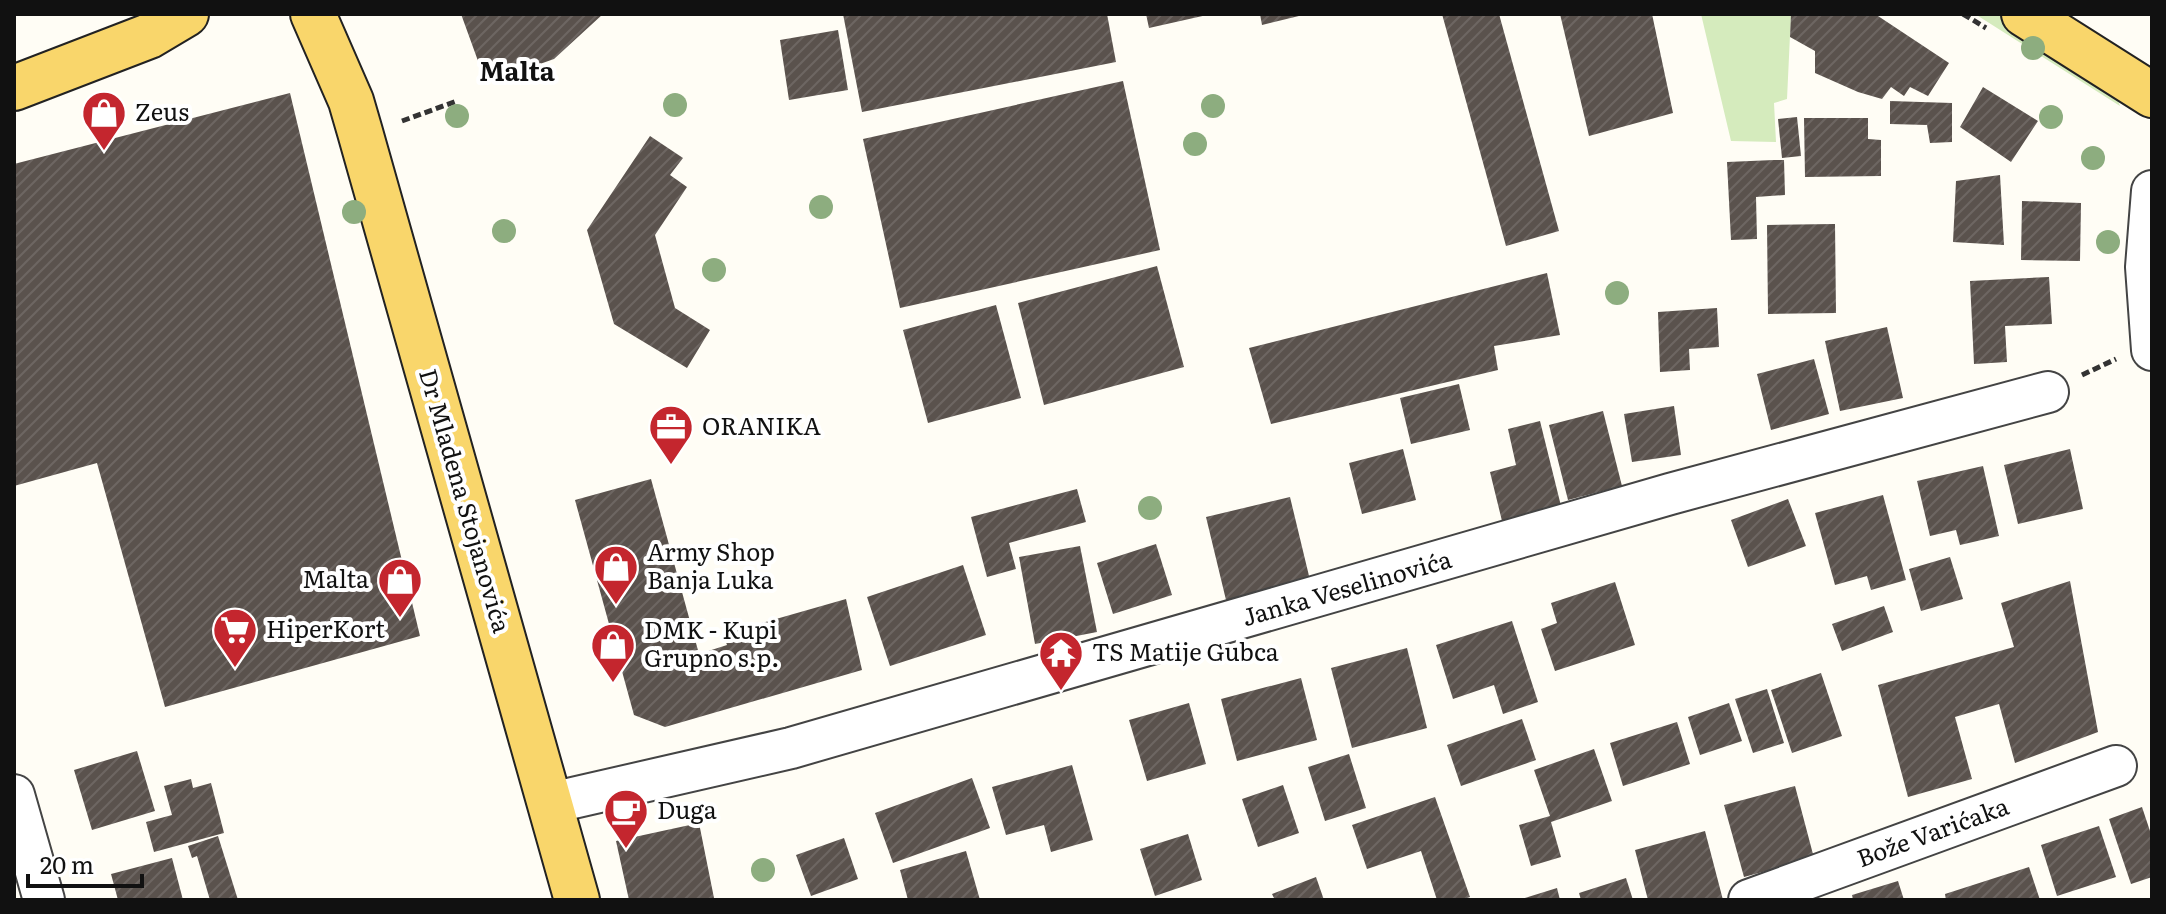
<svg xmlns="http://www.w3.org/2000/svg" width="2166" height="914" viewBox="0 0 2166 914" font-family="Literata,serif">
<defs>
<pattern id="building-hatch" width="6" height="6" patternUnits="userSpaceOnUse" patternTransform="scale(2)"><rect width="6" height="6" fill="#5a524d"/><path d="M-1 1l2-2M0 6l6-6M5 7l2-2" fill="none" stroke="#6d6662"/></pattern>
</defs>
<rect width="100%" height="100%" fill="#fffdf5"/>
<path fill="#d5ebbd" d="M1701,14H1791L1787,99L1774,103L1776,142L1731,141Z
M1975,14H2006L2114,89L2120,106Z"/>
<path fill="url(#building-hatch)" d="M461,14H603L554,59L486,83Z
M843,14H1107L1116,62L862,112Z
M1146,14H1207V15L1149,28Z
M1260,14H1302L1303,15L1262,25Z
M1442,14H1499L1559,231L1506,246Z
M1560,14H1652L1673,113L1589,136Z
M1791,14H1875L1949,63L1928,96L1910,87L1904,96L1891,87L1882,99L1858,92L1815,73V51L1790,37Z
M838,30L848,90L789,100L780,40Z
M1123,81L1160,250L900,308L863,139Z
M1983,87L2038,121L2011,162L1960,127Z
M290,93L420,636L165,707L97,463L14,486V164Z
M1890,101L1952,103V142L1930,143L1927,125L1890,124Z
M1797,117L1801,156L1782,158L1778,119Z
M1804,118H1868V139L1881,140V176L1805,177Z
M650,136L683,158L670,175L687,187L655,235L675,308L710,330L687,368L614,324L587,230Z
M1774,160H1784L1785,195L1756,197L1757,239L1731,240L1727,162Z
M2000,175L2004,245L1953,242L1956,181Z
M2022,201L2081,203L2080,261L2021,260Z
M1835,224L1836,313L1768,314L1767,225Z
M1157,266L1184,367L1044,405L1018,303Z
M1547,273L1560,335L1494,346L1498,370L1271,424L1249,348Z
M2049,277L2052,324L2005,326L2007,362L1974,364L1970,281Z
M996,305L1021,398L928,423L903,330Z
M1717,308L1719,347L1689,349L1690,370L1660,372L1658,312Z
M1887,327L1903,398L1840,411L1825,341Z
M1814,359L1829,414L1771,430L1757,374Z
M1459,384L1470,430L1411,444L1400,398Z
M1674,406L1681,455L1632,462L1624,414Z
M1603,411L1622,486L1568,500L1549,425Z
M1540,421L1561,506L1502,521L1490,472L1516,465L1508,429Z
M1403,449L1416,500L1362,514L1349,463Z
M2070,449L2083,509L2018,524L2004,465Z
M1983,466L1999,536L1960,545L1956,530L1930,536L1917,481Z
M651,479L699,654L727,645L723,634L846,599L862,670L665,727L634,715L575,500Z
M1077,489L1086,522L1009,543L1016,569L987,577L971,517Z
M1883,495L1906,580L1871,590L1867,576L1835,585L1815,513Z
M1290,497L1310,580L1226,600L1206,517Z
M1788,499L1806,546L1748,567L1731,520Z
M1156,544L1172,595L1113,614L1097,563Z
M1080,546L1097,632L1035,644L1019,557Z
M1950,557L1963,599L1921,611L1909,569Z
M963,565L986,635L890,666L867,597Z
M2070,581L2098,732L2015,763L1999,704L1955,717L1972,779L1908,797L1878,685L2014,647L2001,603Z
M1615,582L1635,645L1555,671L1541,629L1557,623L1551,603Z
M1884,606L1893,632L1842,651L1832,624Z
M1512,621L1538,702L1503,714L1494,685L1453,699L1436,645Z
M1407,648L1427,728L1352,748L1331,668Z
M1821,673L1842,736L1792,753L1771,690Z
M1301,678L1317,740L1237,761L1221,699Z
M1767,689L1784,743L1753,753L1735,699Z
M1189,703L1206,764L1147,781L1129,720Z
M1729,703L1742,741L1700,755L1688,717Z
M1522,719L1536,760L1461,786L1447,745Z
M1677,722L1690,764L1623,786L1610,743Z
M1594,749L1612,801L1551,822L1561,857L1531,866L1519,825L1550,816L1534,770Z
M137,751L155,811L92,830L74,770Z
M1349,754L1366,808L1325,821L1308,767Z
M1072,765L1093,840L1051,852L1044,825L1006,835L992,787Z
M972,778L990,828L893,863L875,813Z
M191,779L193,788L211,783L224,833L154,852L146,822L172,815L164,786Z
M1283,785L1299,833L1258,847L1242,799Z
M1795,786L1814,858L1744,877L1724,805Z
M1435,797L1470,897L1461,900H1437L1421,851L1367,869L1352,825Z
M2142,807L2152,837V877L2131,884L2109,819Z
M699,823L714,898L629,900L616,841Z
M2099,826L2116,877L2057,896L2041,845Z
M1705,831L1723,900H1648L1635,850Z
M1188,834L1202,880L1155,896L1140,849Z
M218,836L238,900H210L197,856L192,858L188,846Z
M844,838L858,879L811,896L796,855Z
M966,851L980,900H908L900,870Z
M172,858L183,900H118L111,874Z
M2029,867L2040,900H1946L1945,894Z
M1316,877L1324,900H1275L1272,894Z
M1626,878L1633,900H1581L1579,893Z
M1898,881L1904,900H1853L1852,895Z
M1557,888L1560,900H1522V899Z"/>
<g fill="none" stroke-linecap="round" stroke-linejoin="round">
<g stroke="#444" stroke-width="44">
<path id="minor" d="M2152,191L2146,267L2152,350
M14,795L44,900
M551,803L791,748L1670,494L2048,392
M1749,900L2116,766"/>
</g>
<g stroke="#222" stroke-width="48">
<path id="major" d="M313,14L351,101L360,132L577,900
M2024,14L2152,95
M14,88L149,36L186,14"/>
</g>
<path stroke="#333" stroke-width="5" stroke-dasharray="8 4" stroke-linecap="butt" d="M1963,14L1986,28
M402,121L457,101
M2082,375L2116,359"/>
<use href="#minor" stroke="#fff" stroke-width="40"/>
<use href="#major" stroke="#f9d66b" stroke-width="44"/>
</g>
<g fill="#8dad7f">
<circle cx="2033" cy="48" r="12"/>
<circle cx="675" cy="105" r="12"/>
<circle cx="1213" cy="106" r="12"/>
<circle cx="457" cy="116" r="12"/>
<circle cx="2051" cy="117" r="12"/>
<circle cx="1195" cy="144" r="12"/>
<circle cx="2093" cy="158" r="12"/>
<circle cx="821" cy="207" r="12"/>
<circle cx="354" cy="212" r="12"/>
<circle cx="504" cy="231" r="12"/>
<circle cx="2108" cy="242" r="12"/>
<circle cx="714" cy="270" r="12"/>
<circle cx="1617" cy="293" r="12"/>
<circle cx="1150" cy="508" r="12"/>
<circle cx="763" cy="870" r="12"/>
</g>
<defs>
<g id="shop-pin" transform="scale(2.3)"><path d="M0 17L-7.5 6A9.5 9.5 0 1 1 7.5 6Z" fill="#c4262e" stroke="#fff"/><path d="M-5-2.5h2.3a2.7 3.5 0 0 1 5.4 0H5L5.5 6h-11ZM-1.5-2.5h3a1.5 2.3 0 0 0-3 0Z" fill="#fff"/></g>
<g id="office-pin" transform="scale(2.3)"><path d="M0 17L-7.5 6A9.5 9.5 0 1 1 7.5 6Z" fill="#c4262e" stroke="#fff"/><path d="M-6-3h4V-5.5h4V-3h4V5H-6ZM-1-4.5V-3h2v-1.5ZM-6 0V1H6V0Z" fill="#fff"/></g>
<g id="supermarket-pin" transform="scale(2.3)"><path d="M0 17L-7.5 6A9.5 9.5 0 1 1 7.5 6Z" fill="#c4262e" stroke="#fff"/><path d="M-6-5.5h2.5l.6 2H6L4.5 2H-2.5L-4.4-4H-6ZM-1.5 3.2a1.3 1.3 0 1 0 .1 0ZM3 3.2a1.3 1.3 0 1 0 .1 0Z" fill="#fff"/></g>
<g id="temple-pin" transform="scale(2.3)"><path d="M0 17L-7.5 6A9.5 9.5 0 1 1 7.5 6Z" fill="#c4262e" stroke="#fff"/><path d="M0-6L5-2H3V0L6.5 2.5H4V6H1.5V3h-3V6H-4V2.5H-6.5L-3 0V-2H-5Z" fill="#fff"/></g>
<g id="cafe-pin" transform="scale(2.3)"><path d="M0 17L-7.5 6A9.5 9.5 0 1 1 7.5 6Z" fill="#c4262e" stroke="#fff"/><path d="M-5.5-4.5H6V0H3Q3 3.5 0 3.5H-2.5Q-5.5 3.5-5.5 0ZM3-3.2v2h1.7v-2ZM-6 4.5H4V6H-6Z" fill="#fff"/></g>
</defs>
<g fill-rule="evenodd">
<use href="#shop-pin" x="104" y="113"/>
<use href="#office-pin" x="671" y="427"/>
<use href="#shop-pin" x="616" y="567"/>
<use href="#shop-pin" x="400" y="580"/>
<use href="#supermarket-pin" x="235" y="630"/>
<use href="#shop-pin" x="613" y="645"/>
<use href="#temple-pin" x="1061" y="653"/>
<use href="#cafe-pin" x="626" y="811"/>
</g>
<g text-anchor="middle" stroke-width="8" stroke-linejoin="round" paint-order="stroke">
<g font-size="24" fill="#111" stroke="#fff" text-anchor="start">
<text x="135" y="121">Zeus</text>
<text x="702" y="435">ORANIKA</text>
<text x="647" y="561">Army Shop<tspan x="647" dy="28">Banja Luka</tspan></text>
<text x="369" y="588" text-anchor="end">Malta</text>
<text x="266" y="638">HiperKort</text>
<text x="644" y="639">DMK - Kupi<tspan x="644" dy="28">Grupno s.p.</tspan></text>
<text x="1092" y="661">TS Matije Gubca</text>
<text x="657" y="819">Duga</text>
</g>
<g font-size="24" fill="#111" stroke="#fff">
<text transform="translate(464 501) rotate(74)" y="8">Dr Mladena Stojanovića</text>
<text transform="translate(1347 589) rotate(-16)" y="8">Janka Veselinovića</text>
<text transform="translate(1933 833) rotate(-20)" y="8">Bože Varićaka</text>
</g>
<g font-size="26" font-weight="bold" fill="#111" stroke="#fff">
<text x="517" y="81">Malta</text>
</g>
</g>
<rect width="2166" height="914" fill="none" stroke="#111111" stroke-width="32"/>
<path d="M28 874v12h114v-12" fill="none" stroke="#111111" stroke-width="4"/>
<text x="40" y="874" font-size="24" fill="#111111" stroke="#ffffff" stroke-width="6" paint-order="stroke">20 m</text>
</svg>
